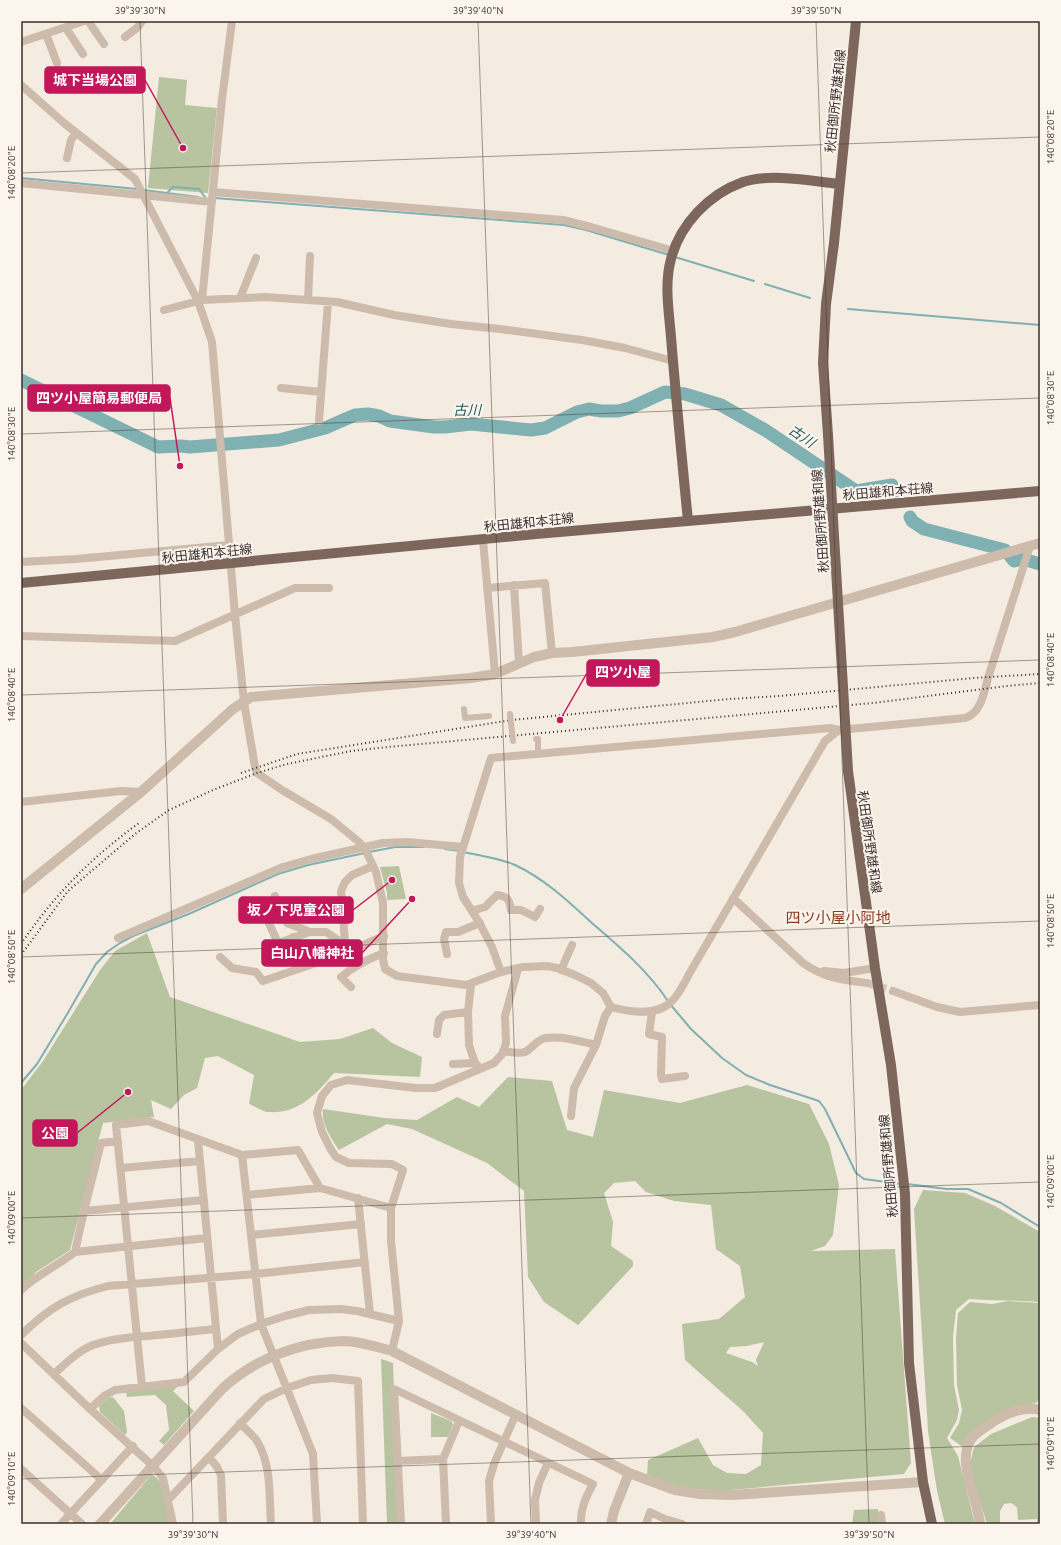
<svg xmlns="http://www.w3.org/2000/svg" width="1061" height="1545" viewBox="0 0 1061 1545" font-family="Ubuntu,'Noto Sans JP',sans-serif">
<rect width="100%" height="100%" fill="#f4ebe1"/>
<path fill="#b8c4a0" fill-rule="evenodd" d="M159,77L187,80L185,105L217,108L208,193L148,188Z
M399,866L406,899L387,900V893L380,867Z
M147,933L170,997L300,1042L340,1039L373,1028L392,1043L422,1057L420,1077L334,1073C317,1093 299,1114 269,1112C263,1112 255,1106 249,1104L254,1075L218,1056L205,1058L197,1088L184,1095L171,1109L151,1100L154,1117L103,1123L70,1250L36,1272L21,1289V1090L43,1061L100,970L115,951Z
M508,1077L552,1081L567,1130L593,1137L604,1090L680,1103L747,1085L809,1104L829,1144L839,1185L833,1235L825,1246L811,1251L895,1249L911,1463L904,1474L720,1491L678,1487L647,1475L648,1460L698,1438L713,1465L727,1473L746,1474L761,1465L763,1433L743,1411L685,1360L682,1324L719,1319L745,1297L740,1266L716,1249L711,1205L674,1201L646,1192L635,1181L614,1183L604,1193L613,1222L611,1246L633,1261V1266L578,1325L544,1302L528,1277L524,1191L487,1163L412,1129L387,1124L339,1150C331,1138 321,1124 323,1109L384,1118L417,1120L457,1097L479,1107ZM764,1342L756,1360L758,1366L752,1362L726,1353L730,1347L747,1346Z
M923,1190L965,1193L995,1206L1040,1232V1302C1016,1300 993,1301 969,1299L956,1310L953,1337L954,1385L959,1410L957,1420L947,1438L958,1456L975,1524H945L937,1491L928,1431L914,1209Z
M1008,1301L1040,1303V1398L1036,1403L1008,1409L963,1447L950,1438L959,1423L962,1410L957,1385L956,1338L958,1313L970,1302L992,1304Z
M381,1359L393,1363L399,1524H387Z
M179,1385L173,1391L194,1411L164,1445L159,1441L169,1430L166,1405L155,1395L127,1397L126,1391Z
M113,1397L124,1411L127,1432L125,1435L100,1412L99,1406L108,1398Z
M431,1413L451,1421L453,1424L448,1437H431Z
M1032,1417L1040,1418V1524H1037V1519L1018,1520L1017,1507L1011,1503L1004,1504L1000,1511V1524H987L971,1473V1460L974,1447L991,1434Z
M152,1474L161,1482L170,1524H110Z
M878,1509L879,1524H852L854,1510Z"/>
<g fill="none" stroke-linecap="round" stroke-linejoin="round">
<path stroke="#7fb0b2" stroke-width="2" d="M21,178L137,189
M143,190L198,197
M167,193L173,187L199,189L205,197
M215,198L564,225L586,230L669,255
M675,257L754,281
M765,284L810,298
M848,309L1040,325
M445,849L460,851
M369,852L395,847H424
M464,852C481,856 500,858 515,865C545,879 569,902 593,924C620,947 648,971 668,1001
M670,1004L691,1029L722,1058L746,1075L770,1085L819,1101L825,1109L856,1173L864,1179L901,1184
M21,1083L37,1064L66,1016L96,964L107,952L120,943L133,936L191,913L278,874L308,865L365,853
M907,1184L947,1189H968L1001,1203L1040,1227"/>
<path stroke="#7fb0b2" stroke-width="13" d="M21,380L158,447L181,446L190,447L279,440L325,428L355,415L368,414L379,416L390,421L434,427H445L471,424L531,430L545,428L577,412L589,409L601,411H618L630,408L665,392L685,394L721,405L765,430L856,491L892,485L895,491
M910,517L912,521L924,529L1005,550L1014,561L1023,559L1040,564"/>
<path stroke="#cfc6bd" stroke-width="8" stroke-dasharray="8 4" stroke-linecap="butt" d="M867,983L893,991"/>
<path stroke="#cdbbac" stroke-width="6" d="M464,709L465,718L489,716
M536,739H538V753"/>
<path stroke="#cdbbac" stroke-width="8" d="M88,21L104,44
M66,28L83,54
M46,34L57,63
M125,37L138,27L142,21
M21,42L84,21
M21,85L64,123L135,179L198,301L212,342L235,615L244,702L255,767L257,773L282,790L331,819L359,842L365,849L376,872L383,903V959L385,969L397,976L466,985L501,972L523,967L547,966L557,968L575,975L591,983L603,993L611,1007C630,1012 657,1017 672,1001C681,992 686,979 692,969L825,741L839,730
M67,158L71,140L76,133
M21,183L212,202
M213,192L563,220L591,227L674,251
M240,298L256,258
M202,300L222,99L232,21
M308,300L310,256
M164,310L202,300L265,297L337,302L394,315L451,324L500,329L582,340L625,348L673,361
M281,388L321,392
M319,421L328,302
M483,540L495,674
M21,562L76,559L229,545
M514,585L519,663
M487,588L545,583L552,653
M21,636L175,641L295,588H329
M21,802L121,791L141,792
M275,896L287,923L310,932H326L341,942H345L341,891L345,882L352,875L373,866
M733,898L803,963C824,978 842,980 867,983
M472,911L485,907L497,895C507,896 510,900 511,910H521L535,917L540,909
M267,919L278,943L310,932
M293,937L304,967
M118,938L283,867L311,859L383,843L407,842L463,847
M447,954L444,939L446,932H458L480,923
M220,957L232,968L256,972L263,981L345,953L384,936
M561,970L572,945
M824,971L844,973L875,968
M501,972L492,947L479,922L463,897L459,883L460,857L491,758L830,728L839,730L965,718C981,713 984,693 988,678L1030,546
M471,984L468,1012L469,1045L475,1063
M351,987L341,977C354,966 368,959 384,953
M893,991L937,1007L960,1012L1040,1005
M652,1012L649,1034L662,1037L661,1075L662,1079L685,1076
M437,1034L439,1020L444,1015L468,1012
M503,1051C510,1052 519,1054 525,1052C533,1048 537,1039 546,1038C562,1036 580,1041 596,1045
M453,1064L475,1063L478,1066
M571,1116L574,1088L596,1045L605,1016L611,1007
M198,1140L218,1349
M242,1155L261,1324L313,1454L317,1524
M121,1168L200,1161
M247,1195L320,1188L391,1208
M358,1198L370,1314
M204,1200L84,1211L75,1252L207,1238
M84,1211L101,1143L118,1141
M251,1235L361,1224
M21,1290C37,1275 57,1266 75,1252
M21,1335C50,1307 69,1296 108,1286L255,1274L365,1262
M21,1343L90,1409L153,1466L163,1478L173,1524
M392,1351L399,1321L391,1241V1208L403,1170L392,1164L349,1163L336,1157L330,1148L322,1132L317,1113L322,1096L331,1085L347,1080L416,1088H435L494,1063L503,1053L506,1043L505,1016L518,969
M54,1374C66,1363 78,1351 93,1345C110,1339 130,1337 148,1336C171,1334 194,1331 216,1329
M142,1387L116,1125L148,1121L242,1155L298,1150L320,1188
M21,1408L102,1480
M90,1409L104,1396L115,1390L184,1382L218,1349L238,1334L261,1324L285,1316L309,1310L341,1309L357,1311L399,1321
M240,1423C245,1429 253,1435 257,1441C272,1465 269,1498 271,1524
M209,1457L217,1467L221,1475L223,1524
M398,1461L443,1459
M21,1469L82,1524
M169,1499L264,1399L287,1388L311,1380L332,1378L358,1381L363,1524
M881,1515L882,1524
M61,1524L133,1446
M401,1524L394,1389L593,1484C586,1497 580,1509 581,1524
M446,1524L443,1459L459,1421
M491,1524L489,1481L494,1464L516,1414
M536,1524L535,1500L539,1483L548,1463
M646,1524L650,1512L665,1519L682,1524"/>
<path stroke="#cdbbac" stroke-width="10" d="M21,889L141,792L233,709L251,697L471,678L495,674L534,657L552,653L572,652L713,637L735,632L1040,543
M100,1524L222,1389C254,1359 299,1342 343,1341C359,1341 377,1347 392,1351L629,1473L675,1490L700,1494L733,1495L923,1482
M611,1524L614,1511L629,1473
M980,1524C978,1500 955,1459 972,1438C978,1431 989,1425 996,1420C1009,1412 1026,1406 1040,1410"/>
<path stroke="#7d675c" stroke-width="10" d="M828,435L823,363L826,304L834,243L856,21
M688,521C682,460 676,399 671,337C669,312 664,284 671,259C680,224 709,194 743,182C769,173 812,181 839,184
M21,583L536,534L1040,491
M848,771L875,968L891,1065L905,1194L909,1363L923,1482L932,1524"/>
<path stroke="#3b302b" stroke-width="2" stroke-dasharray="1 3" stroke-linecap="butt" d="M241,773L297,754L512,720L729,699L780,696L974,678L1040,674
M21,944C54,895 92,857 139,823
M21,955L68,891L135,834L169,810L213,790L257,773L287,764L351,751L388,747L873,703L1007,686L1040,683"/>
<path stroke="#cdbbac" stroke-width="6" d="M510,714L513,741"/>
<path stroke="#7d675c" stroke-width="10" d="M828,435L848,771"/>
</g>
<path fill="none" stroke="#3b302b" stroke-width="1" stroke-opacity="0.45" d="M140,21L193,1524M478,21L531,1524M816,21L869,1524M21,173L1040,137M21,434L1040,398M21,695L1040,660M21,957L1040,921M21,1218L1040,1182M21,1479L1040,1444"/>
<g text-anchor="middle" stroke-width="4" stroke-linejoin="round" paint-order="stroke">
<g font-size="13" fill="#3b302b" stroke="#fbf5ee">
<text transform="translate(835 101) rotate(-84)" y="5">秋田御所野雄和線</text>
<text transform="translate(888 491) rotate(-5)" y="5">秋田雄和本荘線</text>
<text transform="translate(820 521) rotate(-94)" y="5">秋田御所野雄和線</text>
<text transform="translate(529 522) rotate(-6)" y="5">秋田雄和本荘線</text>
<text transform="translate(207 553) rotate(-6)" y="5">秋田雄和本荘線</text>
<text transform="translate(870 842) rotate(82)" y="5">秋田御所野雄和線</text>
<text transform="translate(888 1166) rotate(-95)" y="5">秋田御所野雄和線</text>
</g>
<g font-size="14" font-style="italic" fill="#1f5a5e" stroke="#fbf5ee">
<text x="467" y="415">古川</text>
<text transform="translate(802 436) rotate(34)" y="5">古川</text>
</g>
<g font-size="15" fill="#8c3b22" stroke="#fbf5ee">
<text x="838" y="923">四ツ小屋小阿地</text>
</g>
</g>
<path fill="none" stroke="#c2185b" stroke-width="1.5" d="M183 148L145 80M180 466L170 398M560 720L587 673M392 880L353 910M412 899L362 953M128 1092L77 1133"/>
<g fill="#c2185b" stroke="#fbf5ee" stroke-width="1.5">
<circle cx="183" cy="148" r="4"/>
<circle cx="180" cy="466" r="4"/>
<circle cx="560" cy="720" r="4"/>
<circle cx="392" cy="880" r="4"/>
<circle cx="412" cy="899" r="4"/>
<circle cx="128" cy="1092" r="4"/>
</g>
<g fill="#c2185b" stroke="#c2185b" stroke-width="1.5">
<rect x="45" y="67" width="100" height="26" rx="4"/>
<rect x="28" y="385" width="142" height="26" rx="4"/>
<rect x="587" y="660" width="72" height="26" rx="4"/>
<rect x="239" y="897" width="114" height="26" rx="4"/>
<rect x="262" y="940" width="100" height="26" rx="4"/>
<rect x="33" y="1120" width="44" height="26" rx="4"/>
</g>
<g font-size="14" text-anchor="middle" font-weight="bold" fill="#fff">
<text x="95" y="85">城下当場公園</text>
<text x="99" y="403">四ツ小屋簡易郵便局</text>
<text x="623" y="677">四ツ小屋</text>
<text x="296" y="915">坂ノ下児童公園</text>
<text x="312" y="958">白山八幡神社</text>
<text x="55" y="1138">公園</text>
</g>
<rect width="1061" height="1545" fill="none" stroke="#fbf5ee" stroke-width="44"/>
<rect x="22" y="22" width="1017" height="1501" fill="none" stroke="#3b302b" stroke-width="1.5"/>
<g font-size="10" text-anchor="middle" fill="#3b302b">
<text x="140" y="14">39°39'30"N</text>
<text x="478" y="14">39°39'40"N</text>
<text x="816" y="14">39°39'50"N</text>
<text transform="translate(1050 137) rotate(-90)" y="4">140°08'20"E</text>
<text transform="translate(11 173) rotate(-90)" y="4">140°08'20"E</text>
<text transform="translate(1050 398) rotate(-90)" y="4">140°08'30"E</text>
<text transform="translate(11 434) rotate(-90)" y="4">140°08'30"E</text>
<text transform="translate(1050 660) rotate(-90)" y="4">140°08'40"E</text>
<text transform="translate(11 695) rotate(-90)" y="4">140°08'40"E</text>
<text transform="translate(1050 921) rotate(-90)" y="4">140°08'50"E</text>
<text transform="translate(11 957) rotate(-90)" y="4">140°08'50"E</text>
<text transform="translate(1050 1182) rotate(-90)" y="4">140°09'00"E</text>
<text transform="translate(11 1218) rotate(-90)" y="4">140°09'00"E</text>
<text transform="translate(1050 1444) rotate(-90)" y="4">140°09'10"E</text>
<text transform="translate(11 1479) rotate(-90)" y="4">140°09'10"E</text>
<text x="193" y="1538">39°39'30"N</text>
<text x="531" y="1538">39°39'40"N</text>
<text x="869" y="1538">39°39'50"N</text>
</g>
</svg>
